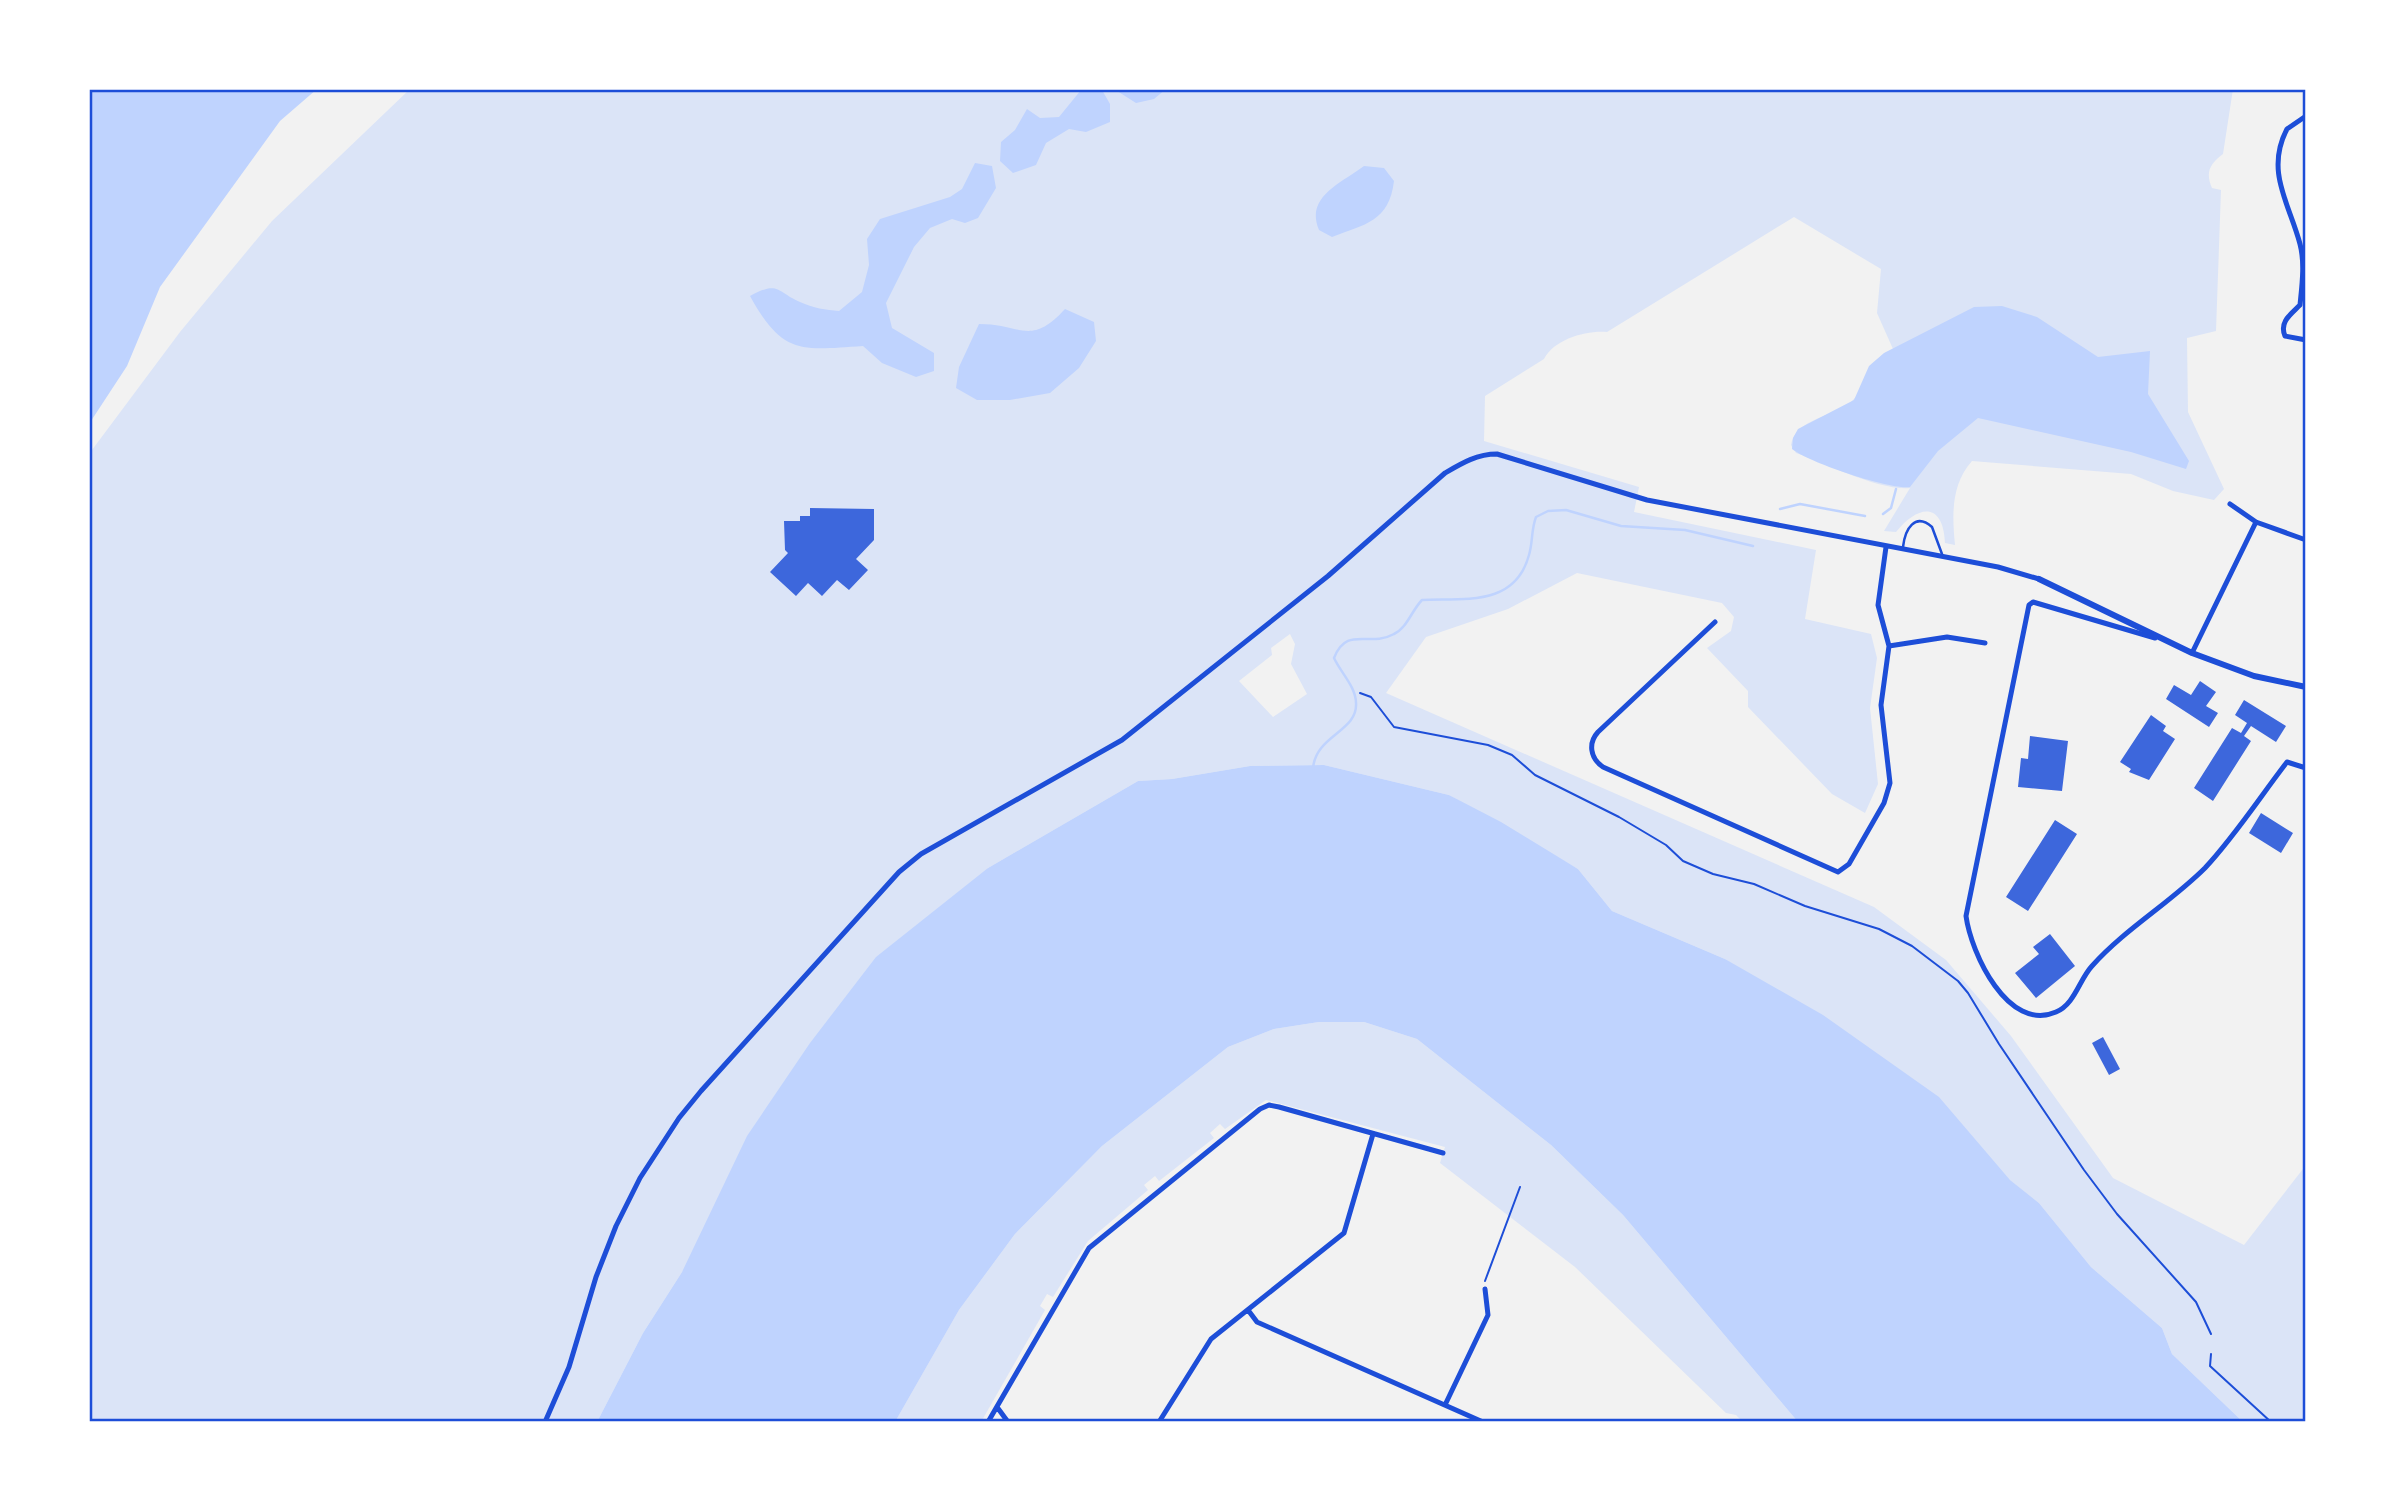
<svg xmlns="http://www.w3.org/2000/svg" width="2395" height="1511" viewBox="0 0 2395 1511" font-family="'Roboto Serif',serif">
<rect width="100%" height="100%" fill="#f2f2f2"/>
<path fill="#dbe4f7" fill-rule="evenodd" d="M410,89H2233L2223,154C2210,164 2205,172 2212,188L2221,190L2216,331L2187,338L2188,412L2224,489L2214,500L2173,491L2131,474L1972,461C1951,485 1952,514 1955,545L1945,543C1943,501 1918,505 1896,532L1884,531L1910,488C1880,491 1827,464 1796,453L1791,445C1796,417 1835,418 1853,400C1872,381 1858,367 1893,349L1877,313L1881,269L1794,217L1607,332C1587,330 1554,339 1544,359L1485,396L1484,441L1639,487L1634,512L1816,550L1805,619L1871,634L1877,658L1870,708L1878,784L1865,813L1832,794L1748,707V691L1707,648L1731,631L1734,617L1722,603L1577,573L1508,609L1426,637L1386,693L1874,907L1946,960L2011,1036L2113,1178L2244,1245L2306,1165V1422H2243L2172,1354L2162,1328L2091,1267L2039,1203L1725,959L1612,911L1578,869L1449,795L1324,765L1250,766L1172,779L1138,781L988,868L682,1272L643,1333L597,1422H89V454L180,332L272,221ZM1290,634L1295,644L1291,664L1307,694L1273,717L1239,681L1272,655L1271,648Z
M1319,1022H1364L1417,1039L1551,1145L1623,1215L1798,1422H1743L1736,1415L1726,1413L1575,1267L1440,1163L1445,1147L1266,1100L1225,1129L1220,1124L1210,1133L1214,1138L1159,1181L1155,1176L1144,1185L1148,1190L1088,1241L1053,1297L1047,1294L1040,1306L1045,1310L981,1422H895L959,1310L1015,1234L1102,1146L1228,1047L1274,1029Z"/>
<path fill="#bfd3fe" d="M89,89H317L280,121L160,287L127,366L89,424Z
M1114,89H1166L1154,99L1136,103Z
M1081,90H1102L1110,104V122L1086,132L1069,129L1046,143L1036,165L1013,173L1000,161L1001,142L1015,130L1027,109L1040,118L1059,117Z
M975,163L992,166L996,188L978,218L965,223L952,219L930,228L914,247L886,303L892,328L934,353V371L916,377L882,363L863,346C801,350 783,356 750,296C779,280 777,292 800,302C813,308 826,310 839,311L862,292L869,265L867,239L880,219L950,197L962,189Z
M1364,166L1384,168L1394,181C1389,222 1365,224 1332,237L1319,230C1305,197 1340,184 1364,166Z
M2002,306L2037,317L2098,357L2150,351L2148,394L2189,461L2186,469L2131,452L1978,418L1938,451L1910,487C1890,490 1810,463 1792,449L1793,438L1798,429L1854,400L1869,366L1884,353L1974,307Z
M1065,309L1094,322L1096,341L1079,368L1050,393L1010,400H977L956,388L959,367L979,324C1022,324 1030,347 1065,309Z
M1324,765L1449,795L1501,822L1578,869L1612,911L1725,959L1823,1015L1939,1097L2010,1180L2039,1203L2091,1267L2162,1328L2172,1354L2243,1422H1798L1623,1215L1551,1145L1417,1039L1364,1022H1319L1274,1029L1228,1047L1102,1146L1015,1234L959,1310L895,1422H597L643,1333L682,1272L747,1136L810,1043L876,957L988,868L1138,781L1172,779L1250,766Z"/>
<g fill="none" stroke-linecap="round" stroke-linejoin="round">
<path stroke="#bfd3fe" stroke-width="2.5" d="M1780,509L1800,504L1865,516
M1883,514L1891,508L1896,489
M1313,769C1315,735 1358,732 1356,703C1356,687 1341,673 1334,658C1347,625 1369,648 1394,634C1407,628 1412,610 1422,600C1464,598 1515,607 1529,555C1533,542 1531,530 1536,517L1548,511L1566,510L1621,526L1685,530L1753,546"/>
</g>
<path fill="#3d67dc" d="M810,508L874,509V540L856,559L868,570L849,590L837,580L822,596L808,583L796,596L770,572L788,553L785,550L784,521H800V516H810Z
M2200,681L2216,692L2206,706L2218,713L2209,727L2166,699L2174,685L2191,695Z
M2244,700L2286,726L2276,742L2251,726L2244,736L2251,741L2213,801L2194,788L2232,728L2241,733L2247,723L2235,715Z
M2151,715L2166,726L2163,731L2175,739L2149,780L2129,772L2131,769L2120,762Z
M2030,736L2068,741L2062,791L2018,787L2021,758L2028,759Z
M2261,813L2293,833L2281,853L2249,833Z
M2055,820L2077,834L2028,911L2006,897Z
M2050,934L2075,966L2036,998L2015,973L2039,954L2033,947Z
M2103,1037L2120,1069L2109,1075L2092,1043Z"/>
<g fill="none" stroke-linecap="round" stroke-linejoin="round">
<path stroke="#1d4ed8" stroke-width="2" d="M1360,693L1371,697L1394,727L1488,745L1512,755L1535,775L1619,817L1666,845L1683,861L1713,874L1754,884L1805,906L1879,929L1912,946L1958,981L1968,993L1999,1044L2084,1170L2117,1214L2196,1302L2211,1334
M1485,1281L1520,1187
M2211,1354L2210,1366L2271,1422"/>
<path stroke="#1d4ed8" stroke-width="2.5" d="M1903,547C1905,529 1915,512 1932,527L1942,554"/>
<path stroke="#1d4ed8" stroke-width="5" d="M2306,116L2287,129C2265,171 2289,203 2300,244C2305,263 2302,285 2300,305C2291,314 2279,322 2285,336L2306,340
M2230,504L2256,522L2306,540
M1715,622L1598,732C1588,743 1590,758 1603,767L1838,872L1849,864L1884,803L1890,783L1881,705L1889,646L1878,605L1886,547
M2155,638L2033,602L2029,605L1966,916C1971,953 2008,1033 2056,1012C2075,1004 2079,980 2092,966C2125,929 2170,903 2205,868C2235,836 2260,797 2287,762L2306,768
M1889,646L1947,637L1985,643
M2192,653L2256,522
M1248,1310L1257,1322L1483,1422
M1445,1405L1488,1315L1485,1289
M997,1407L1008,1422
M545,1422L569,1367L596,1277L616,1226L640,1178L679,1118L701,1091L899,872L921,854L1122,740L1328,576L1445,473C1462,463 1477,454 1497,454L1647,500L1998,567L2039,579
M988,1422L1089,1248L1260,1109L1269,1105L1279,1107L1443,1153
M1159,1422L1211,1339L1344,1233L1373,1134"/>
<path stroke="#1d4ed8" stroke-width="6" d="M2039,579L2192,653L2254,676L2306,687"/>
</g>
<rect width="2395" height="1511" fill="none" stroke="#ffffff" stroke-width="182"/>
<rect x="91" y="91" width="2213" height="1329" fill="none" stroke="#1d4ed8" stroke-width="2.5"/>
</svg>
